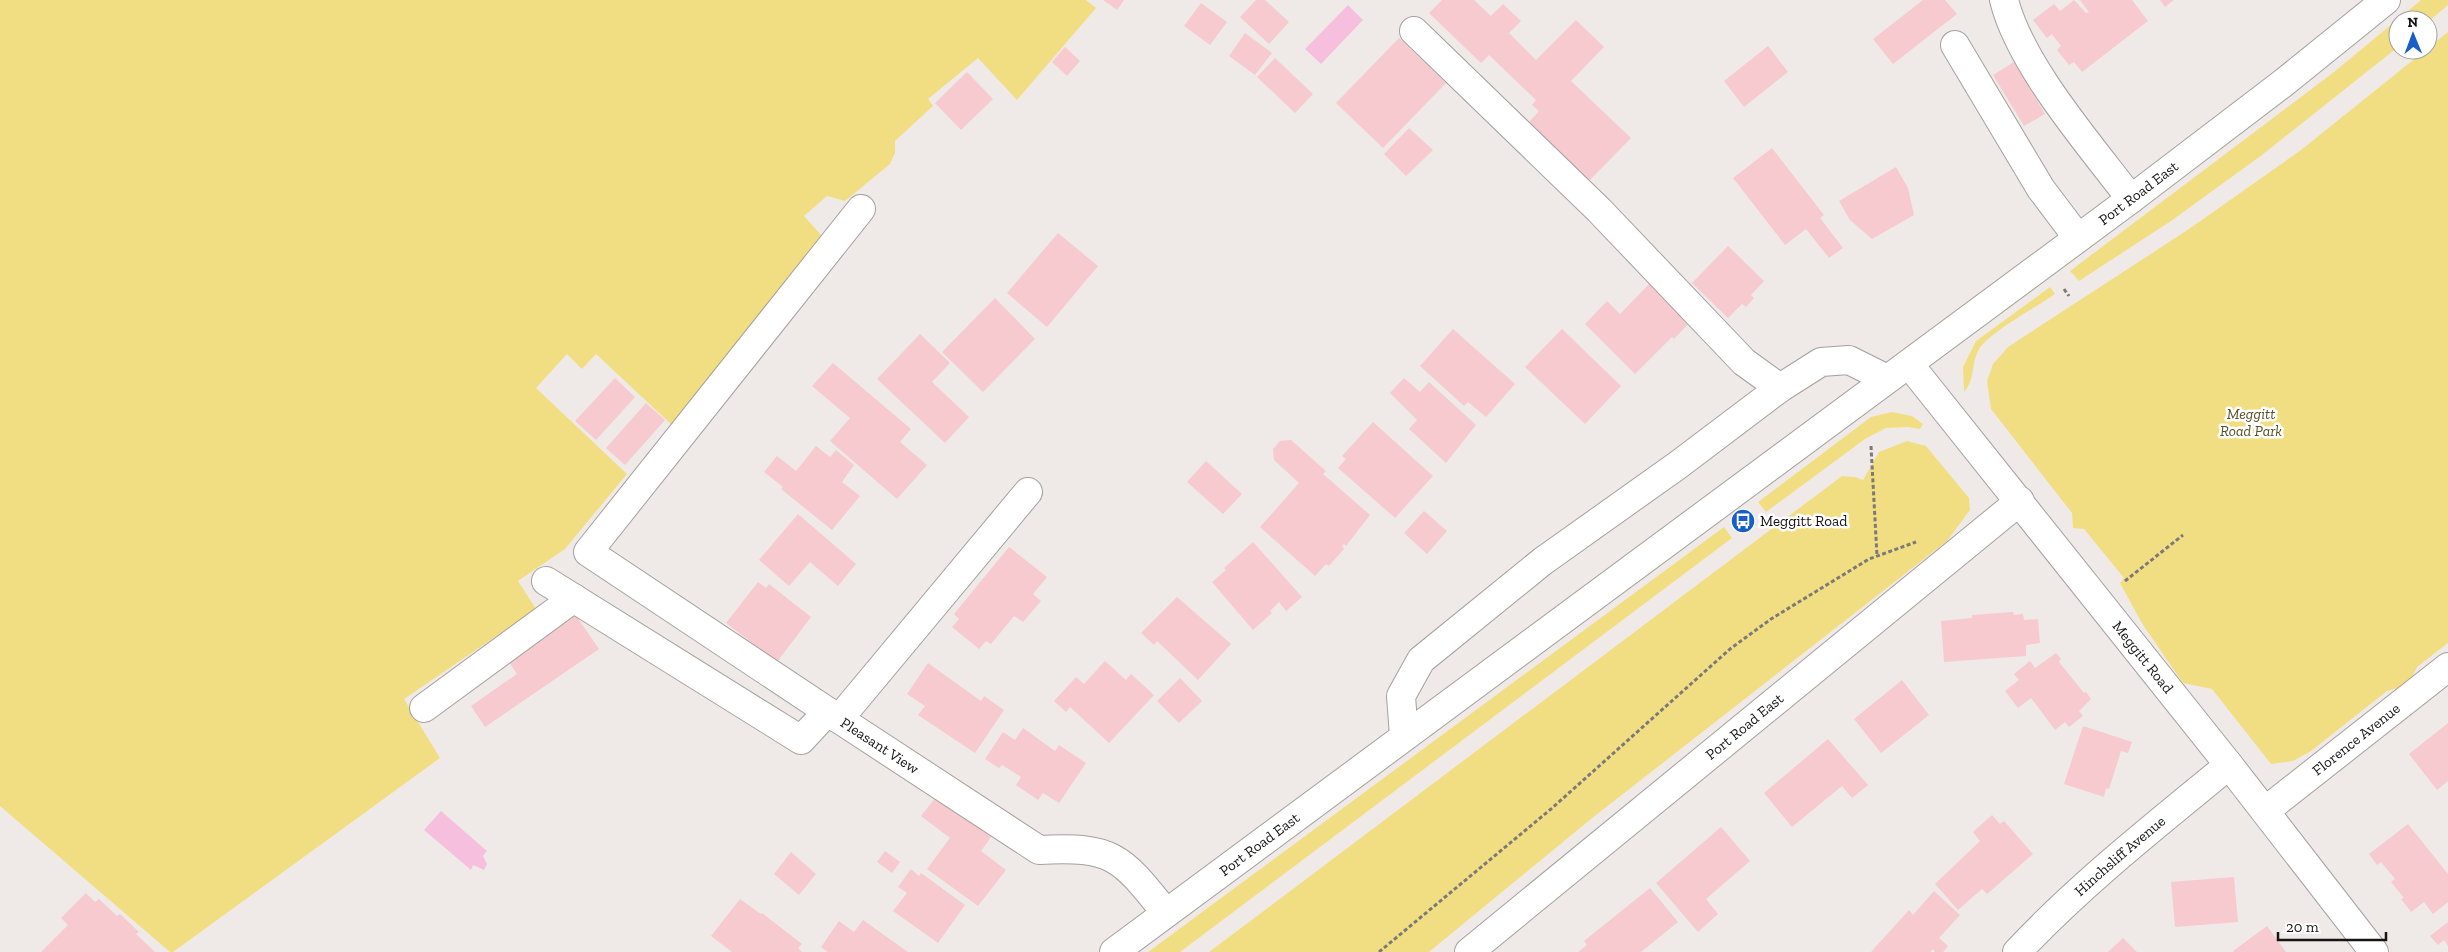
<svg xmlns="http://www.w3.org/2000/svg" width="2448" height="952" viewBox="0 0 2448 952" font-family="'Zilla Slab',serif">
<rect width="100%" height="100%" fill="#efeae8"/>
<path fill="#f2de82" d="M0,0H1086L1096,8L1017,100L978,58L928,99L933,106L895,141V153L890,164L845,201L827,196L804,216L822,236L673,426L596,354L582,369L567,354L536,388L627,474L565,549L518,581L536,609L404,699L440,758L173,952H170L0,806Z
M2421,0H2448V5L2428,22V20H2398V47L2262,155L2171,221L2079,281L2070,271L2334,72Z
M2448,32V643L2417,667L2408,685L2387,691L2311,751L2293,761L2271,764L2212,689L2183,683L2143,625L2120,583L2124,578L2084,529L2073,528L2072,513L1991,409L1987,381L1993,364L2008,347L2189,229L2301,150Z
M2050,287L2055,294C2037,307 1990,332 1979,349C1970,366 1976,378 1964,392L1963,367L1976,341Z
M1892,412L1912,416L1923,424L1920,429L1908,427L1886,428L1865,439L1766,512L1758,502L1871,417Z
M1907,441L1926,446L1969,498L1970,510L1947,541L1591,819L1429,952H1209L1842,476L1855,477L1863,480L1879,452Z
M1724,527L1732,538L1180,952H1148Z"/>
<path fill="#f7bfde" d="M1348,5L1363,20L1321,64L1305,49Z
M441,811L487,851L483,856L487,864L484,870L473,865L471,870L424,830Z"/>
<path fill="#f6cace" d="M1103,0H1124L1117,10Z
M1256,0H1265L1289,22L1269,44L1240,17Z
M1442,0H1474L1491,16L1503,4L1521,21L1509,33L1536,60L1576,20L1604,47L1571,81L1631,138L1589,181L1529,122L1539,111L1532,105L1536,100L1489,55L1481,63L1429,13Z
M1923,0H1945L1957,14L1893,64L1873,39Z
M2074,0L2086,13L2089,12L2080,0H2132L2148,21L2082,72L2074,62L2069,65L2057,50L2061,46L2052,34L2047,38L2033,20L2054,4L2060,11Z
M2160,0H2174L2165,7Z
M1201,3L1227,22L1210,45L1184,26Z
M1245,33L1272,53L1255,75L1229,56Z
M1399,38L1446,83L1383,148L1336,103Z
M1768,46L1788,72L1744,107L1724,81Z
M1065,47L1080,61L1067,76L1052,62Z
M1275,58L1313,94L1295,113L1257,77Z
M2014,62L2045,114L2024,126L1993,75Z
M967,72L993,99L961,130L935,103Z
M1409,128L1433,150L1406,176L1384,154Z
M1772,148L1824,215L1820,218L1843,248L1829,258L1806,229L1785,245L1733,178Z
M1896,167L1908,188L1914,215L1872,239L1850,220L1839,201Z
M1058,233L1098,266L1047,327L1007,293Z
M1728,246L1764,281L1751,295L1754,298L1746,307L1742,304L1728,318L1692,283Z
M1654,279L1694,318L1674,339L1672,337L1635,374L1585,324L1607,301L1620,314Z
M995,298L1035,339L983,392L942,352Z
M1453,329L1515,384L1486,417L1468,402L1464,406L1420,366Z
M1562,329L1621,386L1585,424L1525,367Z
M920,334L950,363L932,382L969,417L945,443L877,379Z
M833,363L911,429L900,442L927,465L897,499L830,441L850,418L812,386Z
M615,378L635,397L596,440L575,421Z
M1404,378L1420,392L1429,382L1476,425L1446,463L1409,429L1417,420L1390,393Z
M646,403L665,420L625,465L606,448Z
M1373,422L1433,476L1395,518L1338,468L1346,459L1342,456Z
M1291,440L1326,471L1323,474L1370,515L1346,546L1344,544L1342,546L1344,549L1329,566L1326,564L1315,576L1260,527L1299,483L1274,460L1273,449L1280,441Z
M816,446L830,457L836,450L854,465L842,482L860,496L832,530L781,489L783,487L764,472L777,456L796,471Z
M1206,461L1242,494L1223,514L1187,482Z
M1424,511L1447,531L1427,554L1404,533Z
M798,514L856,564L838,586L810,562L789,586L759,560Z
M1253,542L1302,597L1286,611L1279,602L1270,611L1272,613L1253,630L1212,582L1226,570L1224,568Z
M1009,547L1047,577L1033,594L1041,601L1023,622L1014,616L991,644L986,641L979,649L952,627L959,619L954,614Z
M758,582L766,588L769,584L811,617L777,662L726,623Z
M1177,597L1231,644L1198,680L1157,641L1154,645L1141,633Z
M2013,612L2014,615L2023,614L2024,620L2038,619L2040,643L2026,645V656L1944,662L1941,621L1972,618V615Z
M574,613L599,649L485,727L471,706L517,674L507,659Z
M2056,653L2061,659L2059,662L2084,693L2086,692L2091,699L2079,711L2083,716L2069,727L2065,722L2055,730L2031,698L2018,708L2005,691L2019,680L2014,674L2030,661L2035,668Z
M1105,661L1126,680L1131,674L1154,695L1109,743L1070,707L1066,712L1054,701L1076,677L1084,684Z
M928,663L981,701L984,696L1004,710L975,753L918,715L925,706L907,694Z
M1180,678L1202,701L1179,723L1157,701Z
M1902,680L1929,715L1881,753L1854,719Z
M2448,723V781L2437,790L2409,754Z
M2083,726L2132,742L2128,753L2121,751L2109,789L2106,788L2104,797L2064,784Z
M1023,728L1055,751L1059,745L1086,763L1059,803L1043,793L1038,800L1016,785L1021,777L1002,765L999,768L985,759L1003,732L1015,740Z
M1828,739L1868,785L1852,798L1842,786L1792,827L1764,793Z
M936,797L991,837L981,851L1006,870L978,906L927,869L950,838L921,816Z
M1992,815L2000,824L2004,821L2033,854L1987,894L1982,889L1958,910L1935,884L1980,841L1973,832Z
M2408,824L2448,874V902L2433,914L2424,902L2411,912L2401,899L2404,898L2391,882L2395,879L2381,862L2377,865L2369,854Z
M1721,827L1750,861L1706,899L1718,914L1698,932L1656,883Z
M885,851L900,862L892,873L877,862Z
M791,852L816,874L799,895L774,874Z
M911,869L919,876L921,873L965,905L938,943L893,911L907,893L898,887Z
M2234,877L2238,922L2175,927L2171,882Z
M1650,888L1678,922L1641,952H1578L1587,945L1584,941Z
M1934,891L1960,915L1939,938L1948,946L1943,952H1935L1933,949L1930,952H1871L1909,910L1913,915Z
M86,893L95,902L99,899L117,916L120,914L139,932L136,934L155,952H41L68,925L61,918Z
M740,899L761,914L762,913L802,944L798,948L802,952H732L711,936Z
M863,920L908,952H828L821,947L839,921L854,932Z
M2448,922V946L2444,940L2438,945L2430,936Z
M2267,926L2286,952H2234L2233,951Z
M2123,938L2137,952H2108Z"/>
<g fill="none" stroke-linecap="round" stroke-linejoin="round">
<g stroke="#a4a09e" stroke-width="30">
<g id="minor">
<path d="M2004,0C2020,65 2090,145 2131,199"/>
<path d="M1414,31L1599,210L1744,362L1780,388"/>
<path d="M1955,45L2041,189L2078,238"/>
<path id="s1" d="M1909,364L2229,765L2374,952"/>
<path id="s2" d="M1028,492L839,719L1039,850C1114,846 1121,857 1166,913"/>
<path d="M546,581L801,740L827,712"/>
<path d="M424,708L574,598"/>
<path d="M839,719L588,552L861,209"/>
<path d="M1404,736L1401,696L1421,660L1543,561L1678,465L1780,388L1821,362L1849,360L1887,379"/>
<path id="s3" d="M2265,811L2448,667"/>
<path id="s4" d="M1469,952L2020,501"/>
<path id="s5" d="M2017,952C2082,883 2156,825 2229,765"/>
</g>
</g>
<g stroke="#a4a09e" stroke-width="30">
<g id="major">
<path id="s6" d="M1114,952L2131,199L2282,84L2386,0"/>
</g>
</g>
<path stroke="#7c7978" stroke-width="3" stroke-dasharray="4 2.5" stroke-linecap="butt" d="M2064,289L2069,296
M1871,446L1877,556
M2125,581L2183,535
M1379,952L1551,809L1730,649L1771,619L1869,559L1916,542"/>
<use href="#minor" stroke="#fff" stroke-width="28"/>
<use href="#major" stroke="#fff" stroke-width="28"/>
</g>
<defs>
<g id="bus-disc" transform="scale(1.25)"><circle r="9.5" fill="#175ec9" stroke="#fff"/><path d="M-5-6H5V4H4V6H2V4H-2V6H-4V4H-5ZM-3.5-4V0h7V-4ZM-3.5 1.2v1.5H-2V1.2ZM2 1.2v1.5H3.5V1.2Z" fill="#fff"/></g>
</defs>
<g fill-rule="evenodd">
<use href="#bus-disc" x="1743" y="521"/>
</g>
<g text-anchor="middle" stroke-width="5" stroke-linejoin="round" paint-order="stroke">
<g font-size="15" fill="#161514" stroke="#fff">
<text dy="5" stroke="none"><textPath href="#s6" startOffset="1275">Port Road East</textPath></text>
<text dy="5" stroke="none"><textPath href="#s1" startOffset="375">Meggitt Road</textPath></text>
<text dy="5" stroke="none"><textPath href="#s4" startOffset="356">Port Road East</textPath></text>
<text dy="5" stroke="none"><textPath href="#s3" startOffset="116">Florence Avenue</textPath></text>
<text dy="5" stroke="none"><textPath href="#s2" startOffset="344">Pleasant View</textPath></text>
<text dy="5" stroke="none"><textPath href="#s6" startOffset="181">Port Road East</textPath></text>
<text dy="5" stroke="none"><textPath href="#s5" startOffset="141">Hinchsliff Avenue</textPath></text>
</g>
<g font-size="15" font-style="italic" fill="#584f24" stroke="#fff">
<text x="2251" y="419">Meggitt<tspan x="2251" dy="17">Road Park</tspan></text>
</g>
<g font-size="15" fill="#161514" stroke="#fff" text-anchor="start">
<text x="1760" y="526">Meggitt Road</text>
</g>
</g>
<g transform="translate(2413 35) rotate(359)"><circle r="24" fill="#ffffff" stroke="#a2a1a1"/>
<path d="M0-4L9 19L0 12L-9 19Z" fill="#175ec9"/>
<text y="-8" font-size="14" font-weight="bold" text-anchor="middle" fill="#161514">N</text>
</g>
<path d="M2278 932v8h108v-8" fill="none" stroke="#161514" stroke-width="2.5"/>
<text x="2286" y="932" font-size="15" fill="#161514" stroke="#ffffff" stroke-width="4" paint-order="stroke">20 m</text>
</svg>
